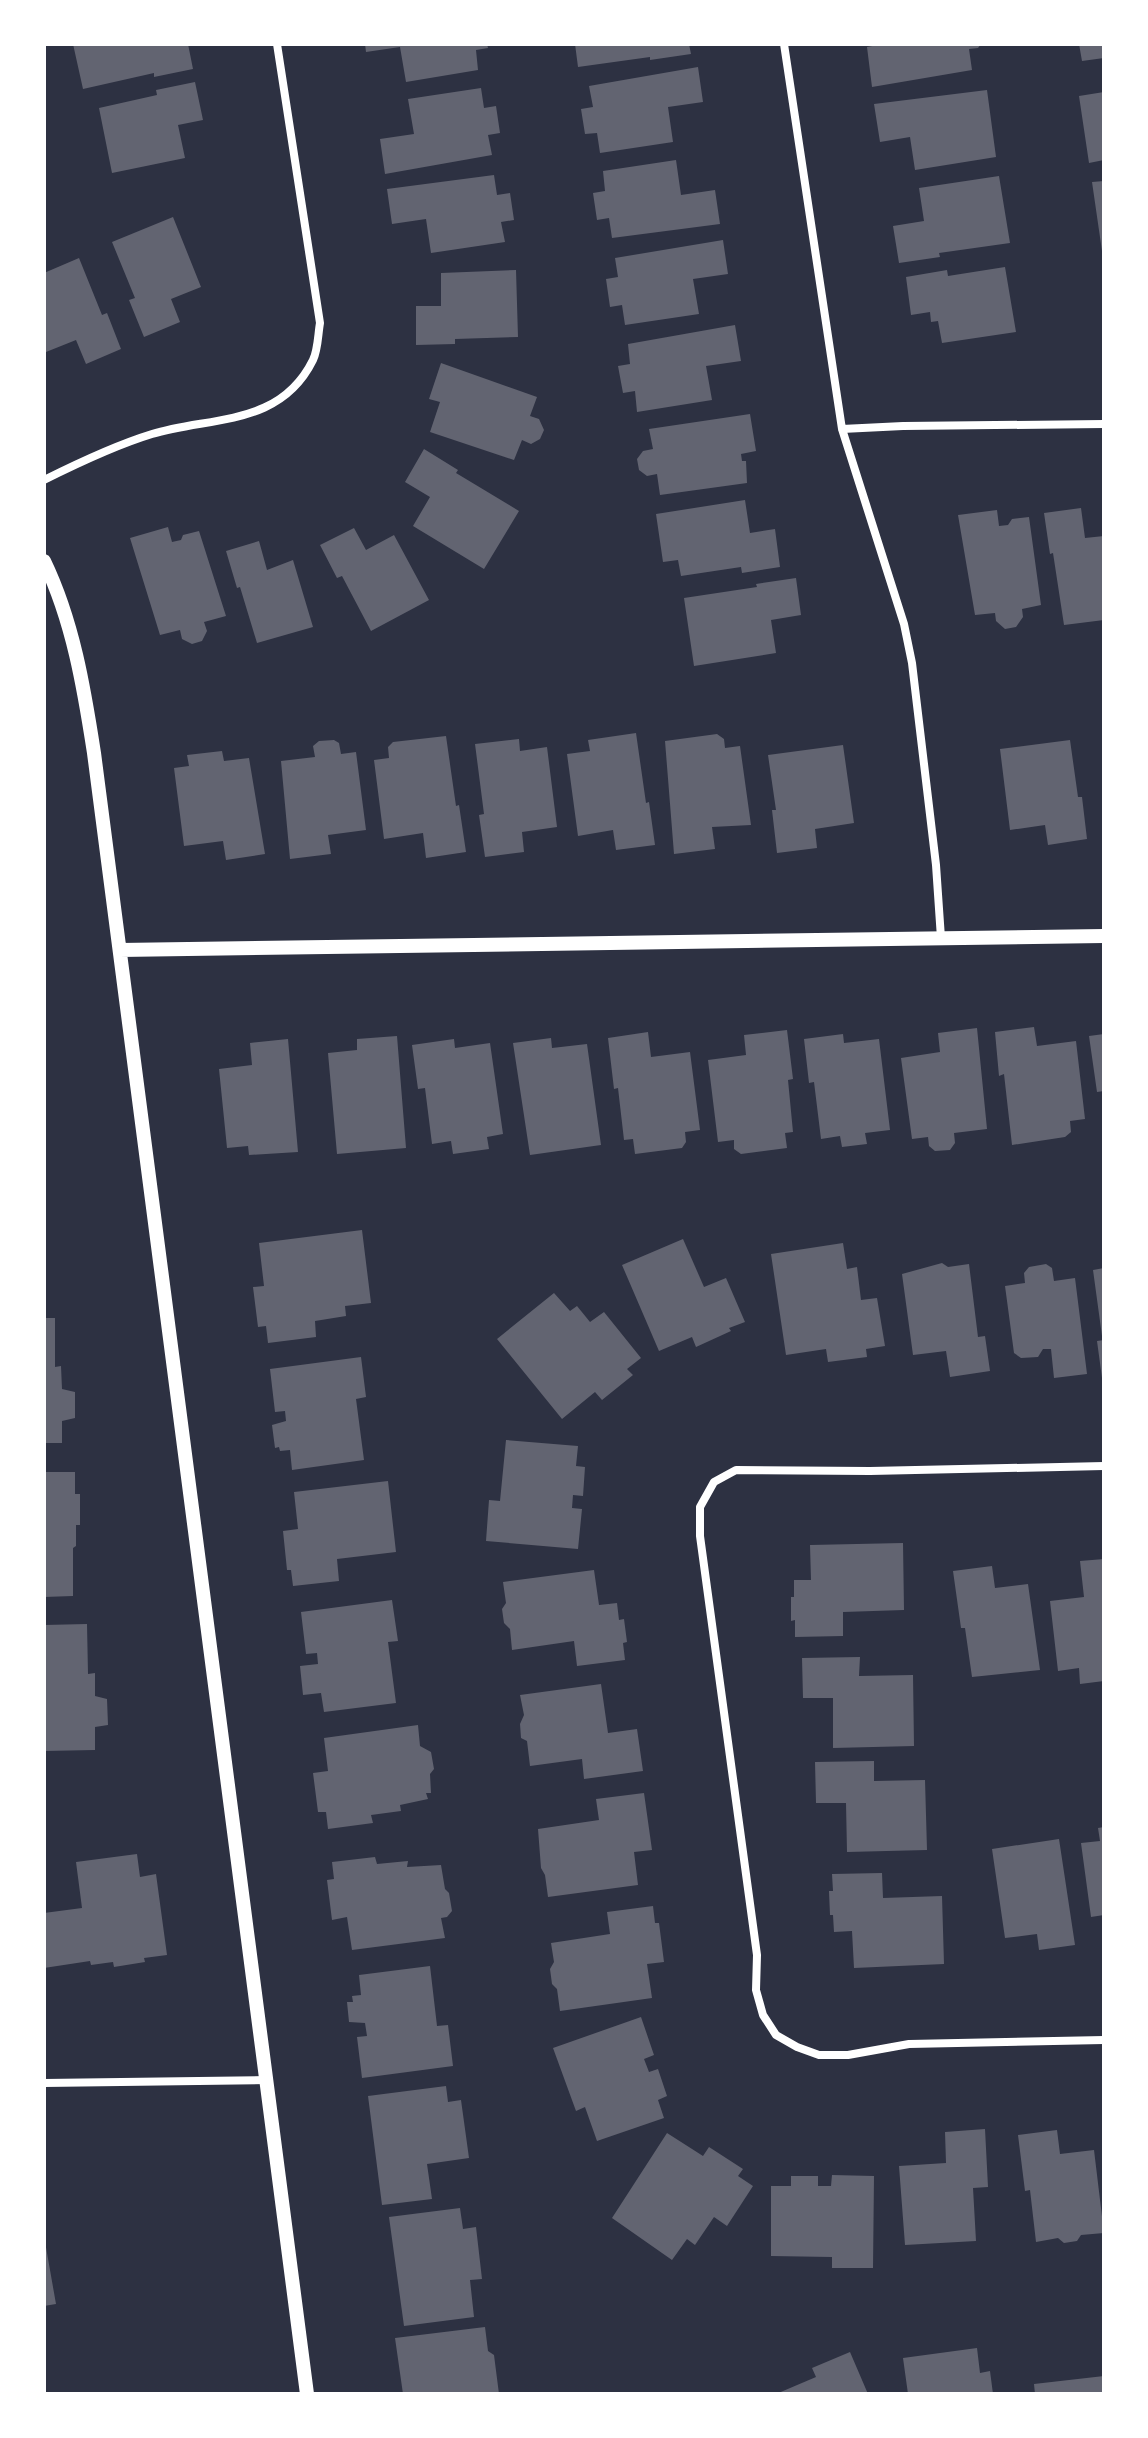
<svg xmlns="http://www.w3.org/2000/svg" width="1148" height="2438" viewBox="0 0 1148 2438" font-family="'Source Sans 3',sans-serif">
<rect width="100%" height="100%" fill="#2d3142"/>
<path fill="#626471" d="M73,44H188L193,69L154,77V73L83,89Z
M365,44H487L488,48L476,50L478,70L406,82L400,47L366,52Z
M575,44H689L691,54L650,60V57L578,67Z
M883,44H981L978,48L969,49L972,70L872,87L867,47Z
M1079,44H1104V58L1082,61Z
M698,67L703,102L668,107L673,142L600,153L597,133L585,134L581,109L593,107L589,86Z
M195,82L203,120L178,125L185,158L112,173L99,108L157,95L156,90Z
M481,88L484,108L496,106L500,133L488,135L492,155L385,174L380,139L414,134L408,99Z
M987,90L996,157L915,170L910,137L880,142L874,104Z
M1104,92V160L1089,163L1079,96Z
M676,160L681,195L715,190L720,224L612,238L609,218L597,220L593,193L605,191L603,171Z
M494,175L497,195L510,193L514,220L501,222L505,242L431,253L426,219L392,224L387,189Z
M999,176L1010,243L939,253L940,257L899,263L893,226L924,221L919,188Z
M1104,181V251H1102L1092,182Z
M173,217L201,287L171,299L180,322L144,337L129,300L135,298L112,242Z
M723,240L728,274L693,279L699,314L625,325L622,305L610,307L606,279L618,277L615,258Z
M79,258L102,315L107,313L121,349L86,364L76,340L46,352L44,348V273Z
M1005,267L1016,332L942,343L938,321L931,322L930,312L911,315L906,277L947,270L948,276Z
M516,270L518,337L455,339V344L416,345V306H441V273Z
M735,325L741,361L706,366L712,400L637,412L635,391L623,393L618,366L630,364L628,344Z
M441,363L537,397L530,416L539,419L544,430L540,439L531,444L522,440L514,460L430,432L440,402L429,399Z
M750,414L756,451L741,454L742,461H746L747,483L660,495L657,474L647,476L639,470L637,459L643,451L653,449L649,429Z
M424,449L458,470L456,473L519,511L484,569L413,526L430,497L405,482Z
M745,500L750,533L775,529L780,567L742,573L741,567L681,576L678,560L663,562L656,514Z
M1081,508L1085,538L1104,536V620L1064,625L1053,553L1050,554L1044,513Z
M997,510L999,526L1008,525L1012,519L1029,517L1041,605L1022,609L1023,617L1016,627L1005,629L996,621L995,613L975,615L958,515Z
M168,527L172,542L181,540L183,535L199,531L226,616L204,622L207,631L202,641L192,644L182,639L180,630L160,635L130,538Z
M354,528L366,550L394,535L429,600L371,631L342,576L337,578L320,545Z
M259,541L267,570L293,560L313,627L257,643L240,587L237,588L226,551Z
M796,578L801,615L771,620L776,653L694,666L684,598L757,587L756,584Z
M636,733L646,803L649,802L655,845L616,850L613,830L578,836L567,754L590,751L588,740Z
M717,734L724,739L725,748L740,746L751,825L712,827L715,849L674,854L665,741Z
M446,736L456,806L459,805L466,852L426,858L423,833L384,839L374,760L389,758L388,747L393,742Z
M519,739L520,751L547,747L557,827L522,832L524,852L485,857L479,815L484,814L475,744Z
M334,740L339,743L341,754L356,752L366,830L328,835L331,854L290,859L281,761L315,757L313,746L319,741Z
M1070,740L1078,797H1082L1087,839L1048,845L1045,825L1010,830L1000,749Z
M843,745L854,823L815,829L817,848L777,853L772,810H776L768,755Z
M222,751L224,761L249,758L265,854L226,860L223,841L184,846L174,768L189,766L187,755Z
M1034,1027L1037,1046L1076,1041L1085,1119L1070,1121L1071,1132L1065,1137L1012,1145L1004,1074L999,1076L995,1032Z
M977,1028L987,1129L954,1133L955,1143L950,1150L935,1151L929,1146L928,1137L912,1139L901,1058L940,1052L938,1033Z
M787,1030L793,1079L788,1080L793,1132L785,1133L787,1148L741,1154L734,1149V1140L718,1142L708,1060L746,1055L744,1035Z
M648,1032L651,1057L690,1052L700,1130L685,1132L686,1142L682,1148L635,1154L633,1139L624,1140L618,1088L614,1089L608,1038Z
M843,1034L844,1043L879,1039L890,1130L865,1133L867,1144L842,1147L840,1136L821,1139L814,1082L809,1083L804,1039Z
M1104,1034V1091L1097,1092L1089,1036Z
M397,1036L406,1148L337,1154L328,1053L357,1050V1039Z
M551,1038L552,1048L587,1044L601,1145L530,1155L513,1043Z
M288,1039L298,1152L249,1155L248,1146L227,1148L219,1069L252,1065L250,1043Z
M454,1039L455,1048L490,1043L503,1134L487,1137L489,1149L453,1154L451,1141L432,1144L425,1088L418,1089L412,1045Z
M362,1230L371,1303L345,1306L346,1316L315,1321L316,1337L268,1343L266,1326L258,1327L253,1287L264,1286L259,1243Z
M683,1239L704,1287L726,1278L745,1322L729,1328L731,1331L696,1347L692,1337L659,1351L622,1265Z
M843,1243L847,1269L857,1267L861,1300L877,1298L885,1346L866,1349L867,1357L828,1362L826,1349L786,1355L771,1254Z
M942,1263L948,1267L969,1264L978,1337L985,1336L990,1371L950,1377L946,1351L913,1355L902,1274Z
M1046,1264L1052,1268L1054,1281L1075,1278L1087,1374L1054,1378L1051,1349H1043L1038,1357L1021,1358L1014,1353L1005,1286L1025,1283L1024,1273L1029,1267Z
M1104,1268V1335L1102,1336L1093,1270Z
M554,1293L570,1311L577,1306L590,1322L604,1312L641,1358L627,1369L633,1375L602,1400L595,1392L562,1419L497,1339Z
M44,1318H55V1367L61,1366L62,1389L75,1392V1418L62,1421V1443H44Z
M1104,1340V1378H1102L1097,1341Z
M361,1357L366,1397L356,1399L364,1460L292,1470L290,1450L280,1451L279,1447L275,1448L272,1425L286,1421L285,1411L275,1412L270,1369Z
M506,1440L578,1446L576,1466L585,1467L583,1496L573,1495L572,1508L582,1509L578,1549L486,1541L489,1500L500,1501Z
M44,1472H75V1494H80V1525H76V1546L73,1548V1596L44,1597Z
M388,1481L396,1552L337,1559L339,1581L293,1586L291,1570H287L283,1531L298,1529L294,1492Z
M903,1543L904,1610L843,1612V1636L795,1637V1620L791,1621V1597H794V1580H811L810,1545Z
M1104,1559V1681L1080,1684L1079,1668L1058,1671L1050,1601L1084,1597L1080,1561Z
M992,1566L995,1588L1028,1584L1040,1670L972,1677L965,1628H961L953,1571Z
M594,1570L599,1605L617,1603L619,1620L624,1619L627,1642L623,1643L625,1660L577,1666L574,1641L512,1650L510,1629L504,1623L502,1609L506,1603L503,1582Z
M392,1600L398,1641L388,1642L396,1703L324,1712L321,1693L303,1695L300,1666L318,1664L317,1653L306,1654L301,1612Z
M87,1624L88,1674L95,1673V1696L107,1699L108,1725L95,1727V1750L44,1751V1625Z
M860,1657L859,1676L913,1675L914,1746L833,1748V1698H803L802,1658Z
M601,1684L608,1733L637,1729L643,1771L584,1779L582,1759L530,1766L527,1741L521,1738L520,1724L524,1715L520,1695Z
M418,1725L420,1746L431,1752L434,1769L430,1774L431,1793H426L428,1799L400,1805L401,1811L371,1815L373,1823L328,1829L326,1812H318L313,1773L328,1771L324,1738Z
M874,1761V1781L925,1780L927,1850L847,1852L846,1803H816L815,1762Z
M644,1793L652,1850L634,1852L638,1885L548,1897L545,1875L541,1868L538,1829L599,1820L596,1799Z
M1104,1827V1915L1091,1917L1081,1843L1100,1841L1098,1828Z
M1059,1839L1075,1945L1039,1950L1037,1934L1005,1938L992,1849Z
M137,1854L140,1877L156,1874L167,1955L144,1958L145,1962L114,1967L113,1962L91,1965L90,1961L44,1968V1913L82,1908L76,1862Z
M375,1857L377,1864L408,1861L407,1867L441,1865L445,1889L449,1893L452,1911L447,1917L441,1918L445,1938L352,1950L347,1917L332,1920L327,1880L334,1879L332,1862Z
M882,1873L883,1898L942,1896L944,1964L854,1968L852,1931L834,1932L833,1915H830L829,1891H833L832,1874Z
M653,1906L655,1923H659L664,1962L647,1964L652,1998L560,2011L557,1989L552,1984L550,1969L554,1962L551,1943L610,1934L607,1912Z
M430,1966L437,2026L448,2025L453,2066L362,2078L357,2037L367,2036L365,2023L349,2022L347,2002H353L352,1996L361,1995L359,1975Z
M641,2017L654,2055L644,2059L649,2072L658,2069L667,2096L658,2100L664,2118L597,2141L585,2107L576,2111L553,2048Z
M446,2086L448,2102L461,2100L469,2158L427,2164L432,2199L382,2205L368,2096Z
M985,2129L988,2187L973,2188L976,2241L905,2245L899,2166L946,2163L945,2132Z
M1057,2130L1060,2154L1094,2150L1104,2233L1081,2235L1077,2241L1064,2243L1058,2238L1036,2242L1030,2190L1025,2191L1018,2135Z
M667,2133L703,2156L709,2147L743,2169L738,2176L753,2186L727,2226L714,2217L695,2245L687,2239L672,2260L612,2218Z
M832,2175L874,2176L873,2268H832V2257L771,2256V2186H791V2176H818V2186H831Z
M460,2208L463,2229L476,2227L482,2279L470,2280L474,2317L404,2326L389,2217Z
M44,2236L56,2304L44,2306Z
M485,2327L488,2351L494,2355L499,2394H403L395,2338Z
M977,2348L980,2373L990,2371L993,2394H908L903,2358Z
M850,2352L868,2394H776L816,2377L812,2368Z
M1104,2376V2394H1035L1034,2384Z"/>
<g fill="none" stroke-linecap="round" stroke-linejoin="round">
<path stroke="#fff" stroke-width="8" d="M784,44L842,429L904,624L912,663L936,865L941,938
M842,429L903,426L1104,424
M44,480C78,463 116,445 152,434C211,416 280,427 313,360C318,350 318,334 320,323L277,44
M1104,1466L870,1471L736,1470L714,1482L700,1507V1536L757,1955L756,1990L763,2015L776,2035L797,2047L819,2055H848L909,2044L1104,2040
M44,2083L266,2080"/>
<path stroke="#fff" stroke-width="14" d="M44,561C73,621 84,688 94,753L307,2394
M120,950L1104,936"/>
</g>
<rect width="1148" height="2438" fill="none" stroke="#ffffff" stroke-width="92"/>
</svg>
